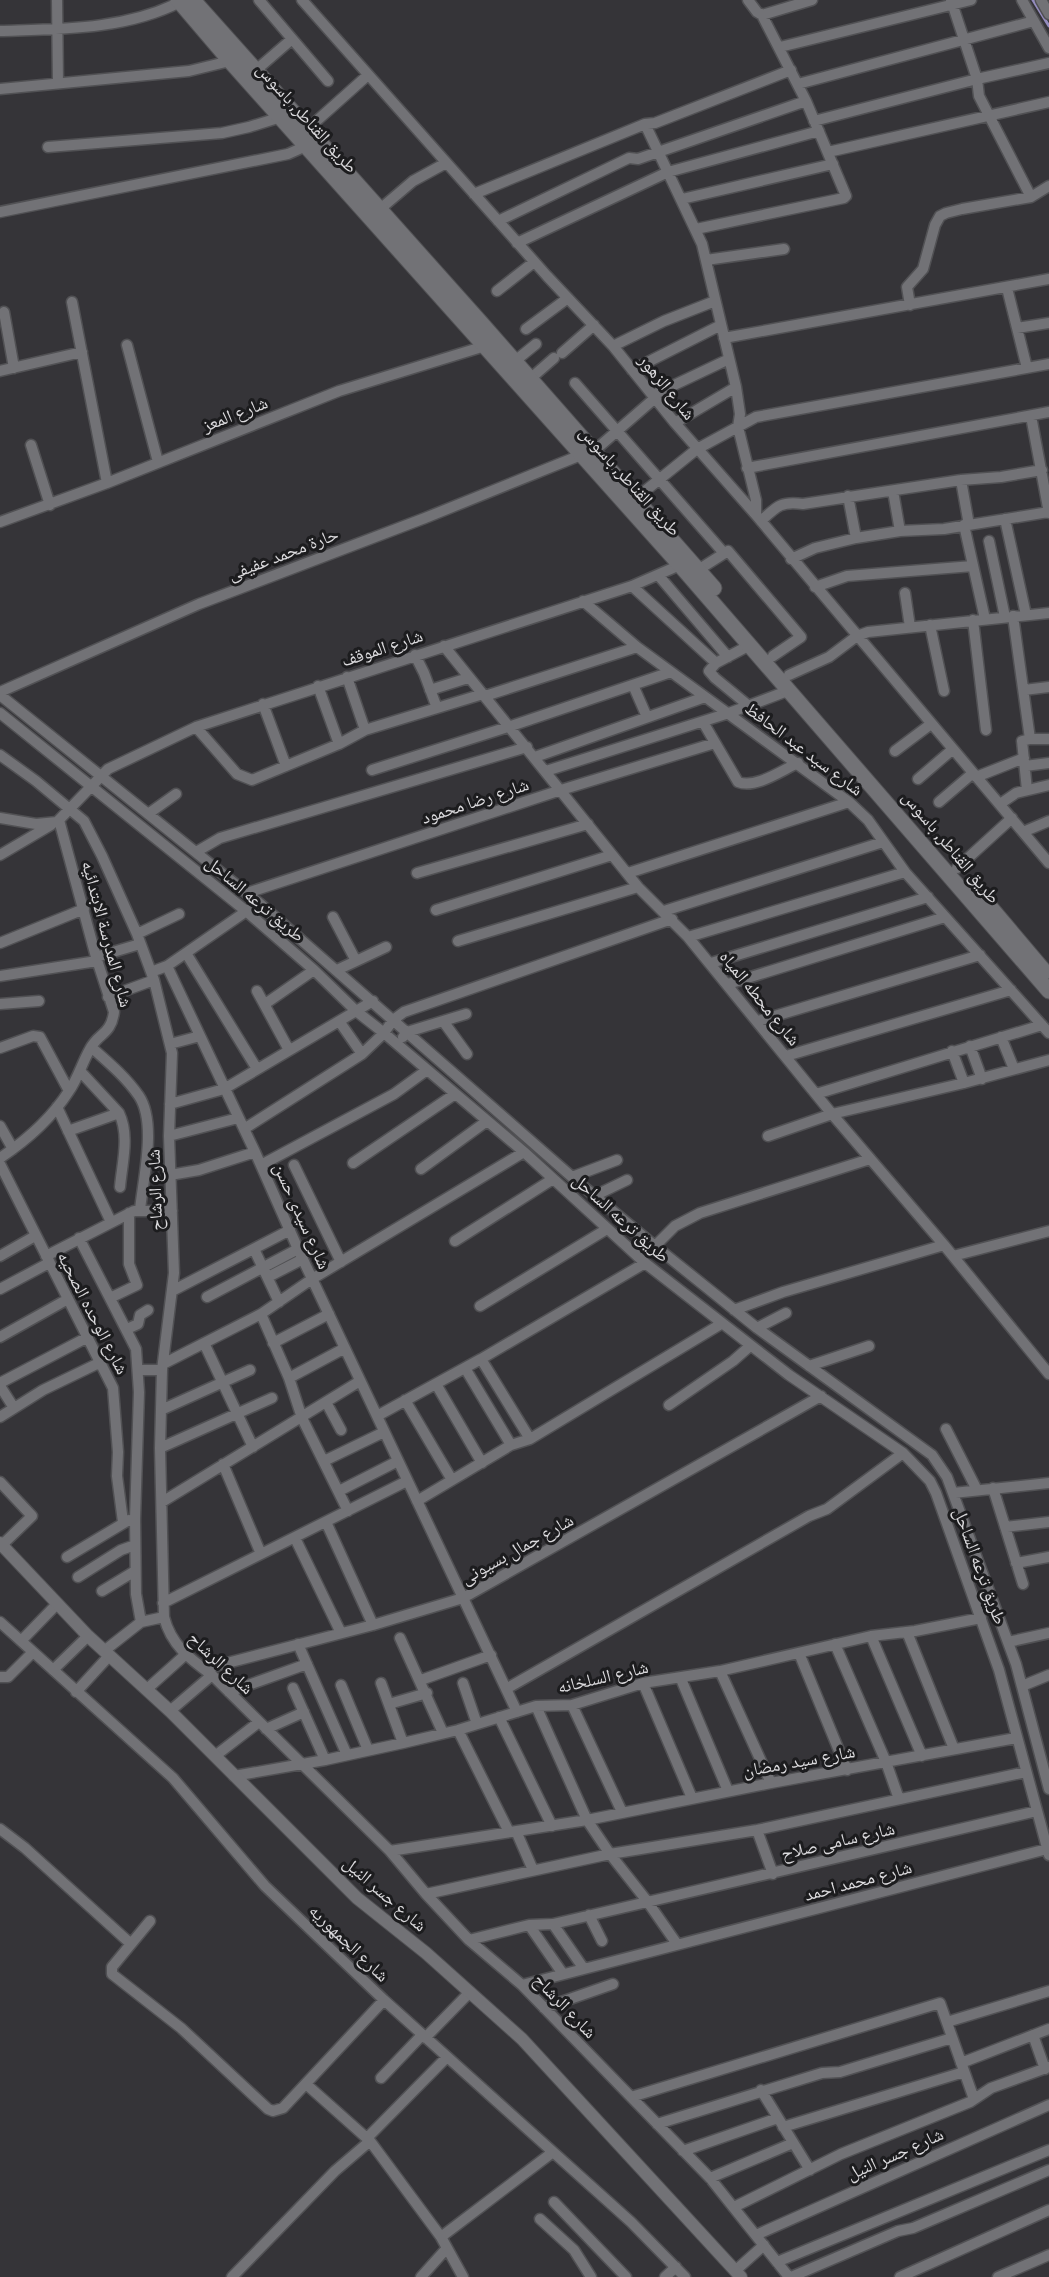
<svg xmlns="http://www.w3.org/2000/svg" width="1049" height="2277" viewBox="0 0 1049 2277" font-family="'Roboto Condensed','Noto Naskh Arabic',sans-serif">
  <style>
    .lines { fill: none; stroke-linecap: round; stroke-linejoin: round }
    .stream { stroke: #948cbe; stroke-width: 3 }
    .minor-casing { stroke: #515154; stroke-width: 13 }
    .tertiary-casing { stroke: #515154; stroke-width: 14 }
    .secondary-casing { stroke: #515154; stroke-width: 17 }
    .minor { stroke: #727276; stroke-width: 10 }
    .tertiary { stroke: #727276; stroke-width: 12 }
    .secondary { stroke: #727276; stroke-width: 15 }
    .labels { text-anchor: middle; stroke-width: 6; stroke-linejoin: round; paint-order: stroke }
    .street-label { font-size: 18px; fill: #dbdadd; stroke: #1c1c1e }
  </style>
  <rect width="100%" height="100%" fill="#353438"/>
  <g class="lines">
    <path class="stream" d="M1033 0 1049 26"/>
    <g class="minor-casing">
      <path id="minor" d="M57 0 58 83
        M259 0 328 81
        M302 0 547 276 613 346 675 423 756 515 1049 863
        M951 0 977 79 979 96 1031 197
        M1022 0 1049 48
        M1041 0 1049 14
        M762 15 812 0
        M0 31C60 29 125 30 180 2
        M780 47 971 0
        M255 71 292 39
        M798 84 1034 21
        M0 89 189 71 230 61
        M814 121 977 79 1049 63
        M645 124 702 244 736 387 740 414 738 427 756 500V515
        M303 133 368 75
        M48 147 222 133 249 127 281 117
        M828 152 1049 102
        M474 194 645 124 655 123 791 70
        M682 199 833 164
        M379 210 413 181 446 163
        M0 212 288 154 306 146
        M498 221 629 158 638 159 806 101
        M696 229 844 198 846 196 806 101 762 15 757 12 748 0
        M517 243 668 172 819 131
        M706 260 784 249
        M1007 288 1027 368
        M497 291 534 262
        M72 302 107 483
        M910 305 907 287 923 269 935 225 940 216 946 213 962 209 1031 197 1049 186
        M4 312 14 368
        M1017 328 1049 323
        M526 329 568 298
        M724 338 1049 279
        M127 345 158 462
        M613 346 664 321 715 301
        M562 353 594 325
        M515 361 536 344
        M632 370 721 325
        M0 371 82 352
        M530 379 554 358
        M575 383 723 552
        M653 395 729 359
        M1031 416 1049 513
        M675 423 736 387
        M31 445 50 505
        M594 451 655 398
        M747 468 1049 412
        M961 480 969 525
        M893 491 900 531
        M848 496 856 538
        M635 499 697 449 756 417 1049 364
        M1005 519 1026 615
        M761 521C777 506 781 501 803 504L961 480 1001 477 1042 470
        M0 522 107 483 339 391 485 346
        M964 525 985 619
        M989 541 1005 617
        M791 559 815 548 856 538 900 531 944 529 1049 512
        M698 570 728 551 801 637 773 656
        M659 576 728 657
        M632 586 716 663
        M815 587 847 576 973 566
        M905 593 910 627
        M583 601 637 647 849 802 868 820 905 872 1049 1033
        M1013 616 1030 739 1022 741 1027 790
        M973 620 986 730
        M930 625 944 691
        M444 646 638 887 688 937 832 1114 944 1245 1049 1374
        M415 655 424 673 437 708
        M789 675 829 657 857 636 868 632 1049 613
        M347 677 365 730
        M633 685 647 717
        M318 686 339 744
        M430 690 468 678
        M1024 690 1049 687
        M0 692 199 604 425 518 581 455
        M0 695 259 903 572 1177 655 1246 757 1328 932 1455 947 1477 1016 1664 1049 1789
        M485 696 637 647
        M263 704 286 766
        M749 706 715 678 709 671 716 663 750 645
        M0 713 246 911 314 970 356 1011 384 1033 524 1152 645 1263 789 1375 903 1453 930 1481 936 1493 999 1670 1049 1855
        M703 722 738 782C756 789 782 770 798 763
        M196 727 237 774 252 780 339 744 365 730 483 694
        M1030 739H1049
        M895 751 931 724
        M0 755 36 781 84 821 102 856 137 934 154 980 172 1053 169 1136 174 1273 162 1370 160 1448 164 1617C171 1645 190 1659 212 1675L390 1851 426 1894 469 1940 522 1985 710 2178 789 2277
        M535 757 705 697
        M1025 766 1049 763
        M372 770 511 726 671 672
        M546 771 729 713 790 690
        M976 777 1024 758
        M918 779 953 749
        M939 802 973 773
        M1000 804 1016 793 1049 785
        M148 814 176 794
        M0 818 36 824 57 822 108 769 196 727 632 586 680 565
        M1023 832 1049 821
        M196 852 220 838 527 747
        M0 855 51 825
        M957 868 1012 818
        M417 873 588 824
        M628 873 849 802
        M247 893 561 790 715 743
        M436 910 612 855
        M664 911 883 842
        M333 917 356 961
        M137 934 179 914
        M688 937 905 872
        M458 941 638 887
        M0 943 84 909
        M186 953 257 1069
        M96 957 140 944
        M711 963 928 897
        M167 966 255 1152 298 1249 517 1712
        M337 970 386 947
        M151 972 167 966 251 908
        M0 976 97 961
        M728 984 945 917
        M257 991 289 1050
        M108 997 154 980
        M0 1004 39 1001
        M265 1004 314 970
        M339 1021 362 1054
        M443 1021 467 1054
        M758 1021 980 955
        M403 1037 407 1032 466 1014
        M1001 1037 1014 1069
        M170 1044 200 1036
        M970 1046 982 1079
        M91 1047C108 1062 126 1077 139 1096 157 1123 143 1179 140 1210
        M0 1048 33 1036 40 1037 69 1091
        M952 1051 964 1083
        M786 1056 1011 990
        M80 1071 119 1113C130 1136 122 1163 120 1187
        M816 1094 1042 1025
        M170 1104 224 1089 373 1001
        M57 1107 111 1222
        M0 1126 13 1149
        M244 1129 362 1054 384 1033 393 1020 404 1012 672 919
        M68 1131 119 1113
        M169 1136 238 1118
        M768 1136 832 1114 964 1083 1049 1060
        M0 1158C27 1140 51 1119 69 1091 78 1078 82 1063 90 1049 98 1033 111 1035 114 1012L96 957 59 820
        M353 1163 455 1094
        M0 1164 113 1388 118 1452 117 1476 123 1522
        M261 1165 394 1094 427 1070
        M294 1165 341 1262
        M421 1169 487 1121
        M170 1175 199 1170 255 1152
        M572 1177 617 1160
        M594 1196 627 1180
        M79 1238 136 1349 139 1392 135 1519 136 1594 141 1622
        M455 1241 553 1179
        M655 1246 675 1226 700 1213 870 1159
        M254 1249 279 1302
        M0 1256 35 1236
        M46 1256 134 1211H172
        M953 1256 1049 1231
        M268 1277 303 1259
        M0 1289 49 1263
        M172 1291 290 1230
        M207 1297 298 1249
        M110 1298 137 1285 129 1264V1213
        M480 1306 607 1229
        M734 1310 783 1292 944 1245
        M261 1314 289 1378 302 1418 348 1511
        M757 1328 786 1313
        M127 1329 138 1324 140 1315 148 1310
        M0 1337 68 1299
        M204 1343 253 1447
        M273 1343 329 1314
        M481 1359 530 1439
        M163 1364 261 1314 312 1279 524 1152
        M809 1366 869 1346
        M465 1368 511 1445
        M139 1370H162
        M289 1378 345 1348
        M0 1383 88 1337
        M436 1384 482 1463
        M0 1386 14 1408
        M405 1400 452 1480
        M326 1402 341 1430
        M669 1405 733 1361 750 1346
        M161 1410 250 1370
        M377 1416 481 1359 645 1263
        M0 1417 43 1390 101 1362
        M946 1429 977 1490
        M160 1448 272 1398
        M324 1461 384 1432
        M223 1464 261 1554
        M0 1482 32 1516 2 1545
        M993 1488 1023 1584
        M339 1491 398 1461
        M953 1493 1049 1483
        M417 1501 511 1445 530 1439 721 1324
        M162 1502 360 1381
        M326 1522 373 1625
        M1005 1527 1049 1522
        M295 1538 341 1633
        M67 1557 129 1520
        M1016 1563 1049 1557
        M78 1577 121 1550 135 1545
        M102 1591 135 1571
        M163 1603 407 1481
        M0 1622 173 1778 265 1886 384 2000 631 2222 685 2277
        M907 1632 954 1749
        M871 1636 922 1756
        M400 1638 443 1733
        M21 1641 57 1604
        M1008 1642 1049 1633
        M298 1644 347 1755
        M835 1644 886 1762 899 1799
        M104 1651 141 1622 164 1617
        M799 1653 847 1770
        M204 1669 373 1625 463 1598 821 1396
        M53 1670 88 1636
        M720 1671 771 1783
        M0 1677H8L33 1652
        M681 1679 728 1791
        M421 1680 491 1655
        M381 1683 403 1743
        M463 1683 477 1724
        M643 1683 692 1798
        M341 1685 368 1750
        M1022 1686 1049 1675
        M293 1688 325 1760
        M147 1689 185 1655
        M506 1689 809 1516 827 1509 903 1453
        M76 1692 109 1656
        M229 1692 307 1664
        M389 1704 427 1693
        M572 1705 622 1812
        M536 1706 587 1820 610 1854 647 1901 677 1944
        M170 1711 212 1675
        M499 1717 552 1826
        M266 1729 304 1712
        M458 1730 509 1832
        M215 1756 259 1722
        M234 1776 325 1760 403 1743 458 1730 536 1706 572 1705 643 1683 720 1671 871 1636 915 1631 981 1618
        M0 1829 25 1848 131 1944
        M757 1830 773 1874
        M516 1831 533 1870
        M390 1851 587 1820 771 1783 1016 1738
        M426 1894 610 1854 757 1830 1026 1772
        M589 1915 602 1941
        M150 1921 112 1967V1974L181 2028 268 2109 273 2111 283 2108 384 2000
        M553 1924 584 1969
        M529 1925 563 1974
        M469 1940 529 1925 553 1924 1037 1811
        M522 1985 1047 1849
        M544 2008 613 1984
        M947 2022 1049 1991
        M1033 2035 1045 2069
        M425 2038 470 1992
        M961 2063 1049 2029
        M381 2078 422 2035
        M306 2084 370 2141 441 2237 463 2277
        M761 2090 810 2170
        M631 2097 940 2003 974 2099
        M657 2124 822 2073 840 2072 952 2038
        M783 2127 964 2072
        M367 2138 447 2057
        M683 2151 778 2118
        M710 2178 793 2143
        M554 2202 626 2277
        M734 2207 841 2154 970 2102 991 2088 1049 2067
        M540 2219 574 2250 591 2277
        M756 2235 1049 2105
        M441 2237 553 2152
        M777 2262 1049 2150
        M735 2271 764 2245
        M232 2277 335 2171 370 2141
        M421 2277 447 2248
        M665 2277 676 2267
        M791 2277 898 2231 913 2228 1049 2170
        M900 2277 1049 2210
        M998 2277 1049 2255"/>
    </g>
    <g class="tertiary-casing">
      <path id="tertiary" d="M0 1543 88 1636 170 1711 357 1898 426 1953 522 2039 741 2277"/>
    </g>
    <g class="secondary-casing">
      <path id="secondary" d="M178 0 230 61 680 565 1049 991
        M193 0 482 324 714 588
        M975 889 1045 972"/>
    </g>
    <use href="#minor" class="minor"/>
    <use href="#tertiary" class="tertiary"/>
    <use href="#secondary" class="secondary"/>
  </g>
  <g class="labels">
    <g class="street-label">
      <text transform="translate(307 118) rotate(48)" y="6">طريق القناطر, باسوس</text>
      <text transform="translate(667 387) rotate(51)" y="6">شارع الزهور</text>
      <text transform="translate(235 414) rotate(-21)" y="6">شارع المعز</text>
      <text transform="translate(630 481) rotate(48)" y="6">طريق القناطر, باسوس</text>
      <text transform="translate(283 554) rotate(-21)" y="6">حارة محمد عفيفى</text>
      <text transform="translate(382 648) rotate(-18)" y="6">شارع الموقف</text>
      <text transform="translate(804 749) rotate(37)" y="6">شارع سيد عبد الحافظ</text>
      <text transform="translate(475 801) rotate(-18)" y="6">شارع رضا محمود</text>
      <text transform="translate(951 847) rotate(50)" y="6">طريق القناطر, باسوس</text>
      <text transform="translate(255 899) rotate(40)" y="6">طريق ترعه الساحل</text>
      <text transform="translate(107 934) rotate(75)" y="6">شارع المدرسة الابتدائيه</text>
      <text transform="translate(760 998) rotate(51)" y="6">شارع محطه المياه</text>
      <text transform="translate(155 1190) rotate(-92)" y="6">شارع الرشاح</text>
      <text transform="translate(302 1216) rotate(66)" y="6">شارع سيدى حسن</text>
      <text transform="translate(621 1218) rotate(42)" y="6">طريق ترعه الساحل</text>
      <text transform="translate(93 1313) rotate(63)" y="6">شارع الوحده الصحيه</text>
      <text transform="translate(517 1549) rotate(-29)" y="6">شارع جمال بسيونى</text>
      <text transform="translate(980 1566) rotate(70)" y="6">طريق ترعه الساحل</text>
      <text transform="translate(221 1663) rotate(43)" y="6">شارع الرشاح</text>
      <text transform="translate(603 1677) rotate(-13)" y="6">شارع السلخانه</text>
      <text transform="translate(799 1761) rotate(-10)" y="6">شارع سيد رمضان</text>
      <text transform="translate(838 1841) rotate(-13)" y="6">شارع سامى صلاح</text>
      <text transform="translate(858 1881) rotate(-15)" y="6">شارع محمد احمد</text>
      <text transform="translate(385 1894) rotate(41)" y="6">شارع جسر النيل</text>
      <text transform="translate(349 1943) rotate(44)" y="6">شارع الجمهوريه</text>
      <text transform="translate(565 2006) rotate(46)" y="6">شارع الرشاح</text>
      <text transform="translate(895 2154) rotate(-24)" y="6">شارع جسر النيل</text>
    </g>
  </g>
</svg>
